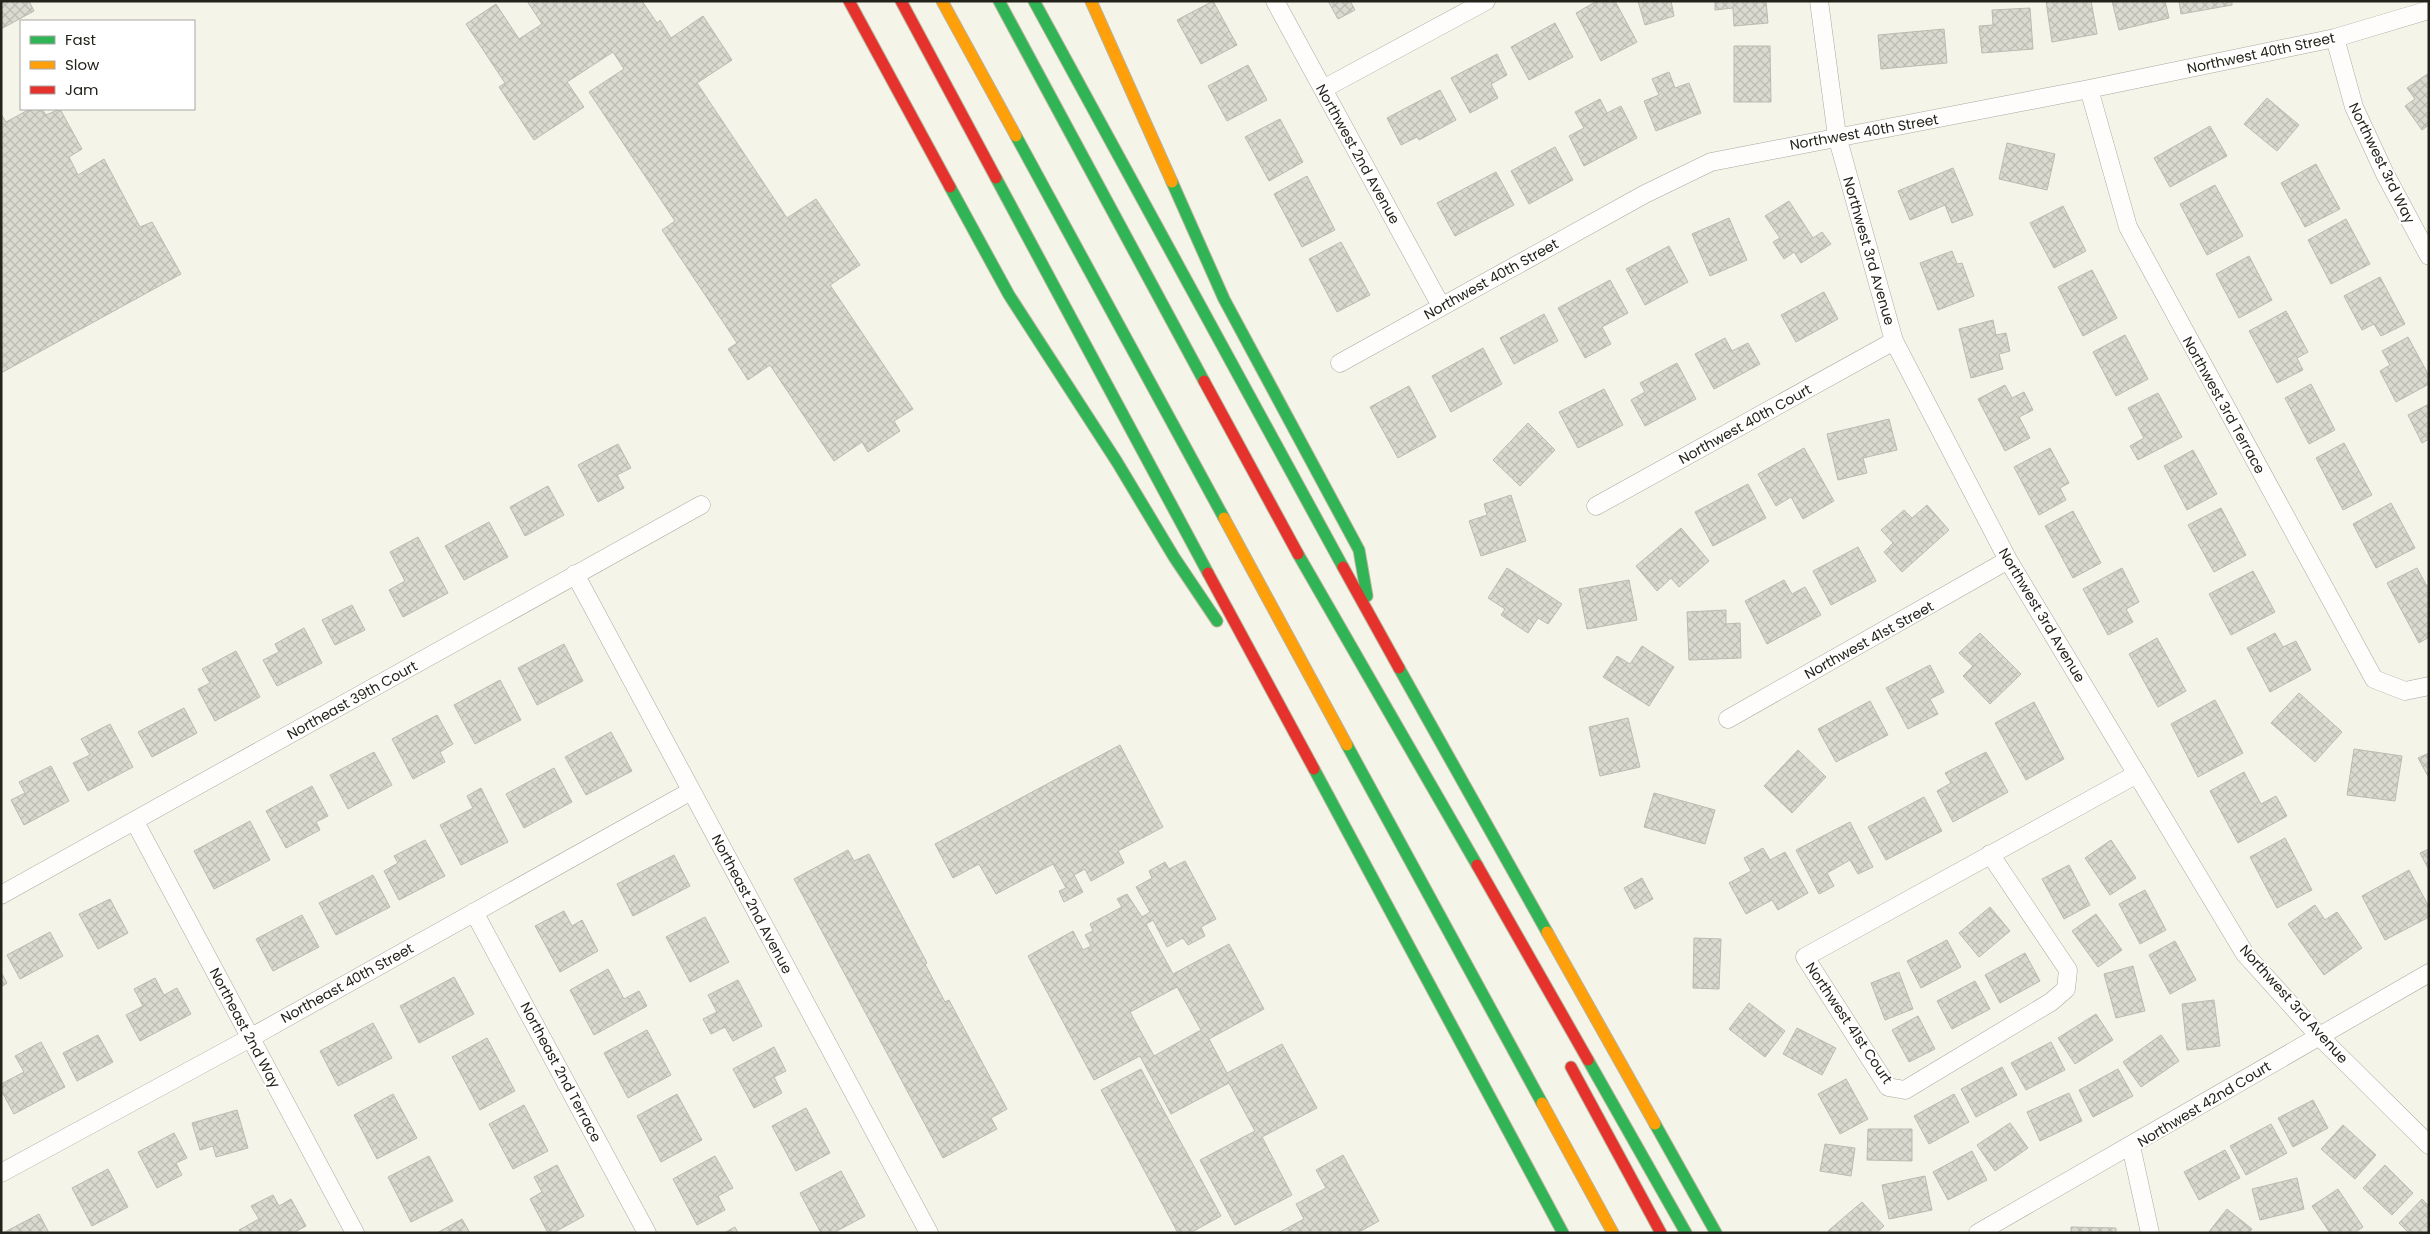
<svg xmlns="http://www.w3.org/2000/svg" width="2430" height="1234" viewBox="0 0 2430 1234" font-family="Poppins,sans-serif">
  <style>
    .building { fill: url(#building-cross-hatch); stroke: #bcbbb2; fill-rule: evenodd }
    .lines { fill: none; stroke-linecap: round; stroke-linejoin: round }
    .street-casing { stroke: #a9a89f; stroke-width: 19 }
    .fast-casing { stroke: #b6b49c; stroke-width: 13 }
    .slow-casing { stroke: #b6b49c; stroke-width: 13 }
    .jam-casing { stroke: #b6b49c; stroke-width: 13 }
    .street { stroke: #fefdfc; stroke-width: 18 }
    .fast { stroke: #30b455; stroke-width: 11 }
    .slow { stroke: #ff9f0a; stroke-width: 11 }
    .jam { stroke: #e5322d; stroke-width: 11 }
    .labels { text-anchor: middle; stroke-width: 4; stroke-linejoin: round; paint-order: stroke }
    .street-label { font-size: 14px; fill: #24231b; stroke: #fff }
  </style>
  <defs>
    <pattern id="building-cross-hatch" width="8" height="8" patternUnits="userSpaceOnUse" patternTransform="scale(1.25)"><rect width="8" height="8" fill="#dbdad0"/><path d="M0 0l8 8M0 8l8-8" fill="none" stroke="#bcbbb2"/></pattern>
  </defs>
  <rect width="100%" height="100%" fill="#f5f4e8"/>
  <path class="building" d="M1 1H29L34 11 1 29Z
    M527 1H642L657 23 660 20 671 38 703 16 732 60 697 83 787 218 816 199 860 265 830 285 913 409 894 421 900 431 868 452 862 442 834 461 770 365 748 380 728 349 737 343 662 230 675 221 589 92 624 69 613 52 567 82 584 107 534 140 499 87 505 83 466 24 496 4 519 39 542 24Z
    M1213 1 1237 45 1201 64 1177 20Z
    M1328 1H1350L1355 10 1338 19Z
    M1597 1H1615L1637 42 1601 61 1576 13Z
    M1638 1H1671L1674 16 1645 25Z
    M1715 1H1766L1768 23 1734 26 1733 8 1715 10Z
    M2046 1H2091L2097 34 2052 42Z
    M2112 1H2165L2169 18 2119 30Z
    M2179 1H2232V5L2181 14Z
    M2030 8 2033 49 1982 53 1979 26 1993 25 1992 10Z
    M1555 23 1573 57 1529 80 1511 47Z
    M1944 29 1947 63 1881 69 1878 35Z
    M1734 46H1770L1771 102H1734Z
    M1497 54 1507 75 1491 84 1498 98 1470 113 1451 78Z
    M1248 65 1267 100 1227 121 1208 86Z
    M1669 72 1675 88 1689 83 1701 113 1656 131 1644 101 1659 95 1652 79Z
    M2429 73V125L2422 130 2405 106 2415 99 2407 88Z
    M1440 90 1456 120 1419 140 1417 137 1401 145 1387 118Z
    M2267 98 2299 125 2277 151 2244 124Z
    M1600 99 1607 113 1621 106 1637 138 1584 166 1569 136 1584 128 1575 112Z
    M30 109H42L46 115 60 109 82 149 69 157 78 175 104 159 140 227 152 222 181 274 1 373V114L6 122Z
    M1280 119 1303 162 1269 181 1245 137Z
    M2210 126 2227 156 2170 187 2154 158Z
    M2007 143 2055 154 2047 190 1999 179Z
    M1555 147 1573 180 1529 204 1511 171Z
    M2316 164 2340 209 2305 227 2281 183Z
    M1953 168 1973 215 1952 223 1945 205 1910 220 1898 191Z
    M1496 172 1514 205 1455 236 1437 203Z
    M1307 176 1335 230 1302 247 1274 194Z
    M2215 185 2243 236 2207 255 2180 204Z
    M1789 201 1813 238 1822 232 1831 244 1801 263 1794 252 1784 259 1773 242 1780 238 1765 216Z
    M2063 206 2086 251 2054 268 2030 223Z
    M1729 218 1747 260 1710 276 1692 234Z
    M2346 219 2370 264 2331 284 2308 240Z
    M1341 242 1370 295 1337 312 1309 259Z
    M1669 246 1688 282 1645 305 1626 269Z
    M1952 251 1957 264 1962 263 1974 296 1938 310 1920 263Z
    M2249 256 2272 300 2239 318 2216 274Z
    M2092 270 2117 318 2083 336 2058 287Z
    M2380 277 2405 324 2381 336 2374 324 2362 330 2344 296Z
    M1610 280 1628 313 1602 327 1611 344 1585 358 1558 308Z
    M1824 292 1838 319 1796 342 1781 315Z
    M2286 311 2308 352 2297 358 2303 370 2277 383 2249 331Z
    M1544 314 1558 341 1514 364 1500 338Z
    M1993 320 1996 335 2006 333 2010 351 1999 354 2003 369 1971 378 1959 329Z
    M2125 335 2148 379 2116 396 2093 352Z
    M2408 337 2429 376V384L2396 402 2380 371 2390 365 2382 351Z
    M1725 338 1732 351 1748 343 1760 364 1714 389 1695 354Z
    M1483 348 1502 384 1451 412 1432 376Z
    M1677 363 1696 399 1645 426 1631 400 1645 392 1640 383Z
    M2311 384 2335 430 2309 444 2285 398Z
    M2005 385 2012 398 2024 392 2033 410 2019 417 2030 438 2005 451 1978 399Z
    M1409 386 1436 437 1398 458 1370 407Z
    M1604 389 1623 425 1578 448 1559 412Z
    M2158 393 2182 437 2138 460 2130 446 2144 438 2128 408Z
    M2429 404V439L2422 443 2408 415Z
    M1889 419 1897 450 1863 458 1867 473 1838 480 1827 434Z
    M1528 423 1555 450 1520 486 1493 460Z
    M2344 443 2372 495 2343 510 2316 458Z
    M618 444 631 468 617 475 624 488 598 502 578 465Z
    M1804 448 1834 501 1803 519 1791 497 1776 506 1758 474Z
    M2050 448 2069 483 2060 488 2066 500 2039 515 2014 467Z
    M2193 450 2217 494 2187 510 2164 466Z
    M1748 484 1766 518 1713 546 1695 512Z
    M548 486 564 515 525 536 510 507Z
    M1511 495 1526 541 1481 556 1469 521 1487 515 1484 504Z
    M2391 503 2415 548 2376 568 2353 524Z
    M1927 505 1949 530 1902 572 1884 552 1893 543 1881 530 1904 510 1912 518Z
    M2221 508 2246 555 2214 572 2188 525Z
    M2073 511 2101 563 2073 578 2045 526Z
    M489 522 508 557 464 580 445 546Z
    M1681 528 1709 561 1679 587 1671 578 1657 591 1636 566Z
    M418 537 448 593 403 617 389 590 405 581 390 552Z
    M1858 547 1876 581 1831 605 1813 571Z
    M1507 568 1562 604 1548 624 1538 618 1528 633 1501 615 1505 609 1488 598Z
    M2122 568 2139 602 2126 609 2133 622 2108 635 2083 589Z
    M2417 568 2429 590V637L2419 643 2387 583Z
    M2253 571 2275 612 2231 635 2209 594Z
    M1629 580 1637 620 1587 629 1579 589Z
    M1784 580 1792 594 1805 587 1821 615 1767 644 1745 601Z
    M352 605 365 630 335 645 322 620Z
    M1726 610V624L1740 623 1741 658 1689 660 1687 612Z
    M304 628 322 663 277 686 263 660 279 652 275 644Z
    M1980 633 2021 674 1990 704 1963 676 1973 666 1959 653Z
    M2275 633 2283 647 2296 641 2311 670 2270 692 2247 648Z
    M2157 638 2186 691 2158 707 2129 654Z
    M564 644 583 681 537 705 518 668Z
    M1642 646 1674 667 1649 706 1603 677 1617 656 1630 664Z
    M236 651 260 697 215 721 198 689 210 683 202 669Z
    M1930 665 1944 692 1930 699 1938 714 1908 729 1886 688Z
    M500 680 521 720 475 744 454 705Z
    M2299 693 2342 732 2315 762 2271 723Z
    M2215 700 2243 753 2198 777 2171 724Z
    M1870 701 1888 735 1836 762 1818 729Z
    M2034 702 2064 759 2026 780 1995 723Z
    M184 708 197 733 152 757 138 732Z
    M437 715 453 744 440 752 445 762 413 779 392 739Z
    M1628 718 1640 767 1600 776 1589 727Z
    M110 724 133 767 88 791 73 763 90 755 81 739Z
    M611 732 632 771 586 795 565 757Z
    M1120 745 1163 827 1118 851 1124 863 1091 881 1085 869 1074 875 1083 892 1064 902 1059 891 1066 888 1053 864 996 894 979 864 953 878 935 844Z
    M2354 749 2402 756 2395 801 2347 795Z
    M1798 750 1826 777 1792 813 1764 786Z
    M374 752 392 785 348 809 330 775Z
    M1986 752 2008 792 1953 822 1937 791 1951 783 1945 773Z
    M2429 753V778L2418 758Z
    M51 766 69 801 24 825 11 800 25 793 19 782Z
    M554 768 572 802 524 828 506 794Z
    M2244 772 2261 804 2276 796 2287 816 2238 843 2210 791Z
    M312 786 328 816 316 822 320 830 286 848 266 811Z
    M481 788 508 842 461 865 440 825 473 808 467 796Z
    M1654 793 1715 810 1705 844 1644 827Z
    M1924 797 1942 831 1886 860 1868 827Z
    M250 821 270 860 214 889 194 851Z
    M1850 822 1873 867 1858 874 1850 860 1827 873 1834 886 1819 894 1796 850Z
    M2285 838 2312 890 2277 908 2250 857Z
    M425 840 445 876 399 900 384 871 398 863 394 856Z
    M2111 840 2136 878 2110 895 2085 858Z
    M1763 848 1770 860 1785 852 1808 893 1778 910 1772 900 1746 914 1729 883 1751 871 1744 858Z
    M2429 849V870L2420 853Z
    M848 850 854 861 869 854 927 963 925 964 945 1002 949 1000 1007 1109 991 1118 997 1129 943 1158 794 879Z
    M674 855 690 886 633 916 617 884Z
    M1185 861 1216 919 1201 927 1205 936 1188 945 1183 938 1167 947 1153 920 1146 924 1173 974 1229 944 1264 1009 1209 1039 1227 1073 1282 1044 1317 1108 1262 1137 1292 1195 1235 1225 1200 1160 1255 1131 1229 1083 1171 1114 1140 1056 1094 1080 1028 956 1073 931 1083 950 1091 946 1085 935 1093 931 1090 924 1122 907 1117 899 1127 894 1142 917 1150 912 1136 887 1152 878 1149 871 1165 862 1169 869ZM1177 987 1201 1030 1154 1056 1130 1012Z
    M2069 865 2090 905 2064 919 2042 879Z
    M2409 870 2429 907V917L2385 940 2362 896Z
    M373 875 390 907 336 935 319 903Z
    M1642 878 1653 899 1635 909 1624 888Z
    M2145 890 2166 930 2140 944 2119 904Z
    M110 899 128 933 98 949 79 914Z
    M2315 905 2325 920 2337 912 2362 948 2324 975 2288 924Z
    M1990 907 2010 931 1979 957 1959 933Z
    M564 911 572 926 582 920 598 951 560 972 535 926Z
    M2096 914 2122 950 2098 967 2072 931Z
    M302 915 319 947 273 971 256 939Z
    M705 917 729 962 690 982 666 937Z
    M50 932 63 956 20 979 7 955Z
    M1694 938 1721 939 1719 989 1693 988Z
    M1947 940 1961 967 1921 988 1907 961Z
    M2175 941 2196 980 2170 994 2149 955Z
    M2025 953 2040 981 2000 1003 1985 975Z
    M2133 966 2145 1011 2116 1018 2104 974Z
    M608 969 624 999 639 991 647 1006 594 1035 570 990Z
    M1 972 7 983 1 987Z
    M1899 972 1913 1009 1885 1020 1871 983Z
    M454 977 474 1014 419 1043 400 1006Z
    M155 978 164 995 177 988 191 1014 140 1041 126 1015 143 1006 134 989Z
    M738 980 762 1026 733 1041 725 1027 711 1034 703 1019 717 1012 708 995Z
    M1975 981 1990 1009 1952 1029 1937 1001Z
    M2214 1000 2220 1046 2187 1050 2182 1004Z
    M1749 1003 1785 1031 1765 1057 1729 1029Z
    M2096 1014 2113 1040 2075 1064 2058 1038Z
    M1918 1016 1935 1049 1909 1062 1892 1030Z
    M373 1023 392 1058 338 1086 320 1051Z
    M1797 1028 1836 1048 1822 1075 1783 1054Z
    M647 1030 671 1075 628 1098 604 1053Z
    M98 1035 113 1062 77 1081 63 1053Z
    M2161 1035 2179 1061 2141 1087 2123 1062Z
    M487 1038 515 1091 480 1110 452 1057Z
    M41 1042 65 1087 14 1114 1 1090V1084L24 1072 15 1056Z
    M2051 1042 2065 1070 2026 1090 2011 1063Z
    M774 1047 786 1071 774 1077 782 1093 754 1108 733 1069Z
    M2002 1067 2017 1095 1976 1117 1961 1089Z
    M1141 1069 1221 1216 1190 1233H1178L1101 1090Z
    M2118 1069 2133 1096 2093 1117 2079 1090Z
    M1846 1079 1868 1119 1840 1134 1818 1094Z
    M2069 1093 2082 1121 2040 1141 2027 1112Z
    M393 1094 417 1138 377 1159 354 1115Z
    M677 1094 702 1140 661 1162 637 1116Z
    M1954 1094 1969 1122 1929 1144 1914 1116Z
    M2313 1100 2328 1128 2293 1147 2278 1118Z
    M524 1105 548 1151 513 1169 489 1124Z
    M806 1108 830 1153 796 1171 772 1126Z
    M237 1110 248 1148 216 1157 213 1146 200 1150 192 1123Z
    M2010 1123 2028 1148 1995 1171 1977 1145Z
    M2271 1124 2287 1153 2246 1175 2230 1146Z
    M2343 1125 2376 1155 2355 1179 2321 1149Z
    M1868 1129H1912V1161L1867 1160Z
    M174 1133 187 1158 176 1163 182 1175 157 1188 138 1152Z
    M1825 1144 1855 1148 1851 1176 1820 1171Z
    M2225 1150 2240 1178 2199 1200 2184 1172Z
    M1972 1151 1987 1180 1948 1200 1933 1172Z
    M1343 1155 1379 1221 1357 1233H1278L1304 1219 1296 1204 1326 1188 1316 1170Z
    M429 1156 453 1201 411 1222 388 1177Z
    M715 1156 733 1188 718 1196 725 1210 697 1225 673 1179Z
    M557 1165 584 1216 553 1233H548L530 1199 542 1192 534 1177Z
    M2385 1165 2413 1193 2392 1215 2363 1188Z
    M108 1169 128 1207 92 1226 72 1188Z
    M841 1171 865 1216 833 1233H821L800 1193Z
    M1925 1176 1932 1210 1889 1219 1882 1185Z
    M2297 1178 2304 1209 2260 1220 2252 1189Z
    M2338 1189 2363 1227 2354 1233H2330L2312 1206Z
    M273 1195 279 1206 291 1199 306 1226 293 1233H241L239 1230 259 1219 251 1206Z
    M2422 1199 2429 1206V1233H2409L2399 1223Z
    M1862 1202 1884 1226 1876 1233H1830L1828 1231Z
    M2227 1209 2252 1229 2249 1233H2208Z
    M39 1214 49 1233H3Z
    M462 1219 470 1233H437Z
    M735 1227 738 1233H724Z
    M2071 1227 2116 1228V1233H2071Z"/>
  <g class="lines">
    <g class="street-casing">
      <path id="street" d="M1275 1 1441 306
        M1819 1 1837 136 1894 341 2008 560 2245 954 2319 1036 2429 1145
        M2335 38 2354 107 2385 174 2429 256
        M1323 89 1486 1
        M2089 89 2128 227 2374 679 2405 691 2429 686
        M1340 363 1645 194 1711 162 2089 89 2335 38 2429 10
        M1596 506 1894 341
        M575 574 929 1233
        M1728 719 2008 560
        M135 822 355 1233
        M1990 854 2068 970 2066 989 2051 1002 1905 1090 1888 1087 1805 957 2137 774
        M1 895 701 505
        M474 912 647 1233
        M2131 1146 2150 1233
        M1 1173 250 1038 691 791
        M1978 1233 2429 973"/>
    </g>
    <g class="fast-casing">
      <path id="fast" d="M999 1 1204 381
        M1034 1 1343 567
        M1016 136 1224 518
        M996 178 1208 573
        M1172 182 1224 299 1359 550 1367 596
        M950 187 1009 295 1117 462 1174 557 1217 621
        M1298 554 1477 865
        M1399 668 1547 932
        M1347 745 1542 1103
        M1314 769 1563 1233
        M1588 1060 1686 1233
        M1655 1124 1716 1233"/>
    </g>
    <g class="slow-casing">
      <path id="slow" d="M942 1 1016 136
        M1091 1 1172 182
        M1224 518 1347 745
        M1547 932 1655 1124
        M1542 1103 1613 1233"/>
    </g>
    <g class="jam-casing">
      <path id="jam" d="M849 1 950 187
        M901 1 996 178
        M1204 381 1298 554
        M1343 567 1399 668
        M1208 573 1314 769
        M1477 865 1588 1060
        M1571 1067 1661 1233"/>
    </g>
    <use href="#street" class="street"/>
    <use href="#fast" class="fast"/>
    <use href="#slow" class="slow"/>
    <use href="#jam" class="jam"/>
  </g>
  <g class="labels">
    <g class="street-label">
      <text transform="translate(2261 53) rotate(-12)" y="5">Northwest 40th Street</text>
      <text transform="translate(1864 132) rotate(-10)" y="5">Northwest 40th Street</text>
      <text transform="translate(1358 154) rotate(61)" y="5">Northwest 2nd Avenue</text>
      <text transform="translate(2382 163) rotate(64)" y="5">Northwest 3rd Way</text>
      <text transform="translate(1869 251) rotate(74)" y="5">Northwest 3rd Avenue</text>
      <text transform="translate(1491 279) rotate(-29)" y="5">Northwest 40th Street</text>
      <text transform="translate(2224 405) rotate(61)" y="5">Northwest 3rd Terrace</text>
      <text transform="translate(1745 424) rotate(-29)" y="5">Northwest 40th Court</text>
      <text transform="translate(2042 615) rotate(59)" y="5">Northwest 3rd Avenue</text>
      <text transform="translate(1869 640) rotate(-29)" y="5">Northwest 41st Street</text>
      <text transform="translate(352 700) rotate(-29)" y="5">Northeast 39th Court</text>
      <text transform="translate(752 904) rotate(62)" y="5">Northeast 2nd Avenue</text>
      <text transform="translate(347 983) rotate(-29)" y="5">Northeast 40th Street</text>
      <text transform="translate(2294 1004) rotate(48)" y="5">Northwest 3rd Avenue</text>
      <text transform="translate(1849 1023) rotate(56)" y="5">Northwest 41st Court</text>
      <text transform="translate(245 1028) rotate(62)" y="5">Northeast 2nd Way</text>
      <text transform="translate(561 1072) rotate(62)" y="5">Northeast 2nd Terrace</text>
      <text transform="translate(2204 1104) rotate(-31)" y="5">Northwest 42nd Court</text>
    </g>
  </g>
  <rect width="2430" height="1234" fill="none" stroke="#24231b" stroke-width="5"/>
  <rect x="20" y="20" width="175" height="90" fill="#ffffff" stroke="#a7a7a4"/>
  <rect x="30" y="36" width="25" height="8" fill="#30b455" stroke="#a7a7a4"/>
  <text x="65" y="45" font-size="15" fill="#24231b">Fast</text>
  <rect x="30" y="61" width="25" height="8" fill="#ff9f0a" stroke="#a7a7a4"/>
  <text x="65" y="70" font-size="15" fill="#24231b">Slow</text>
  <rect x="30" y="86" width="25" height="8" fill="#e5322d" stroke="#a7a7a4"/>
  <text x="65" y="95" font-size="15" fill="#24231b">Jam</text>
</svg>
